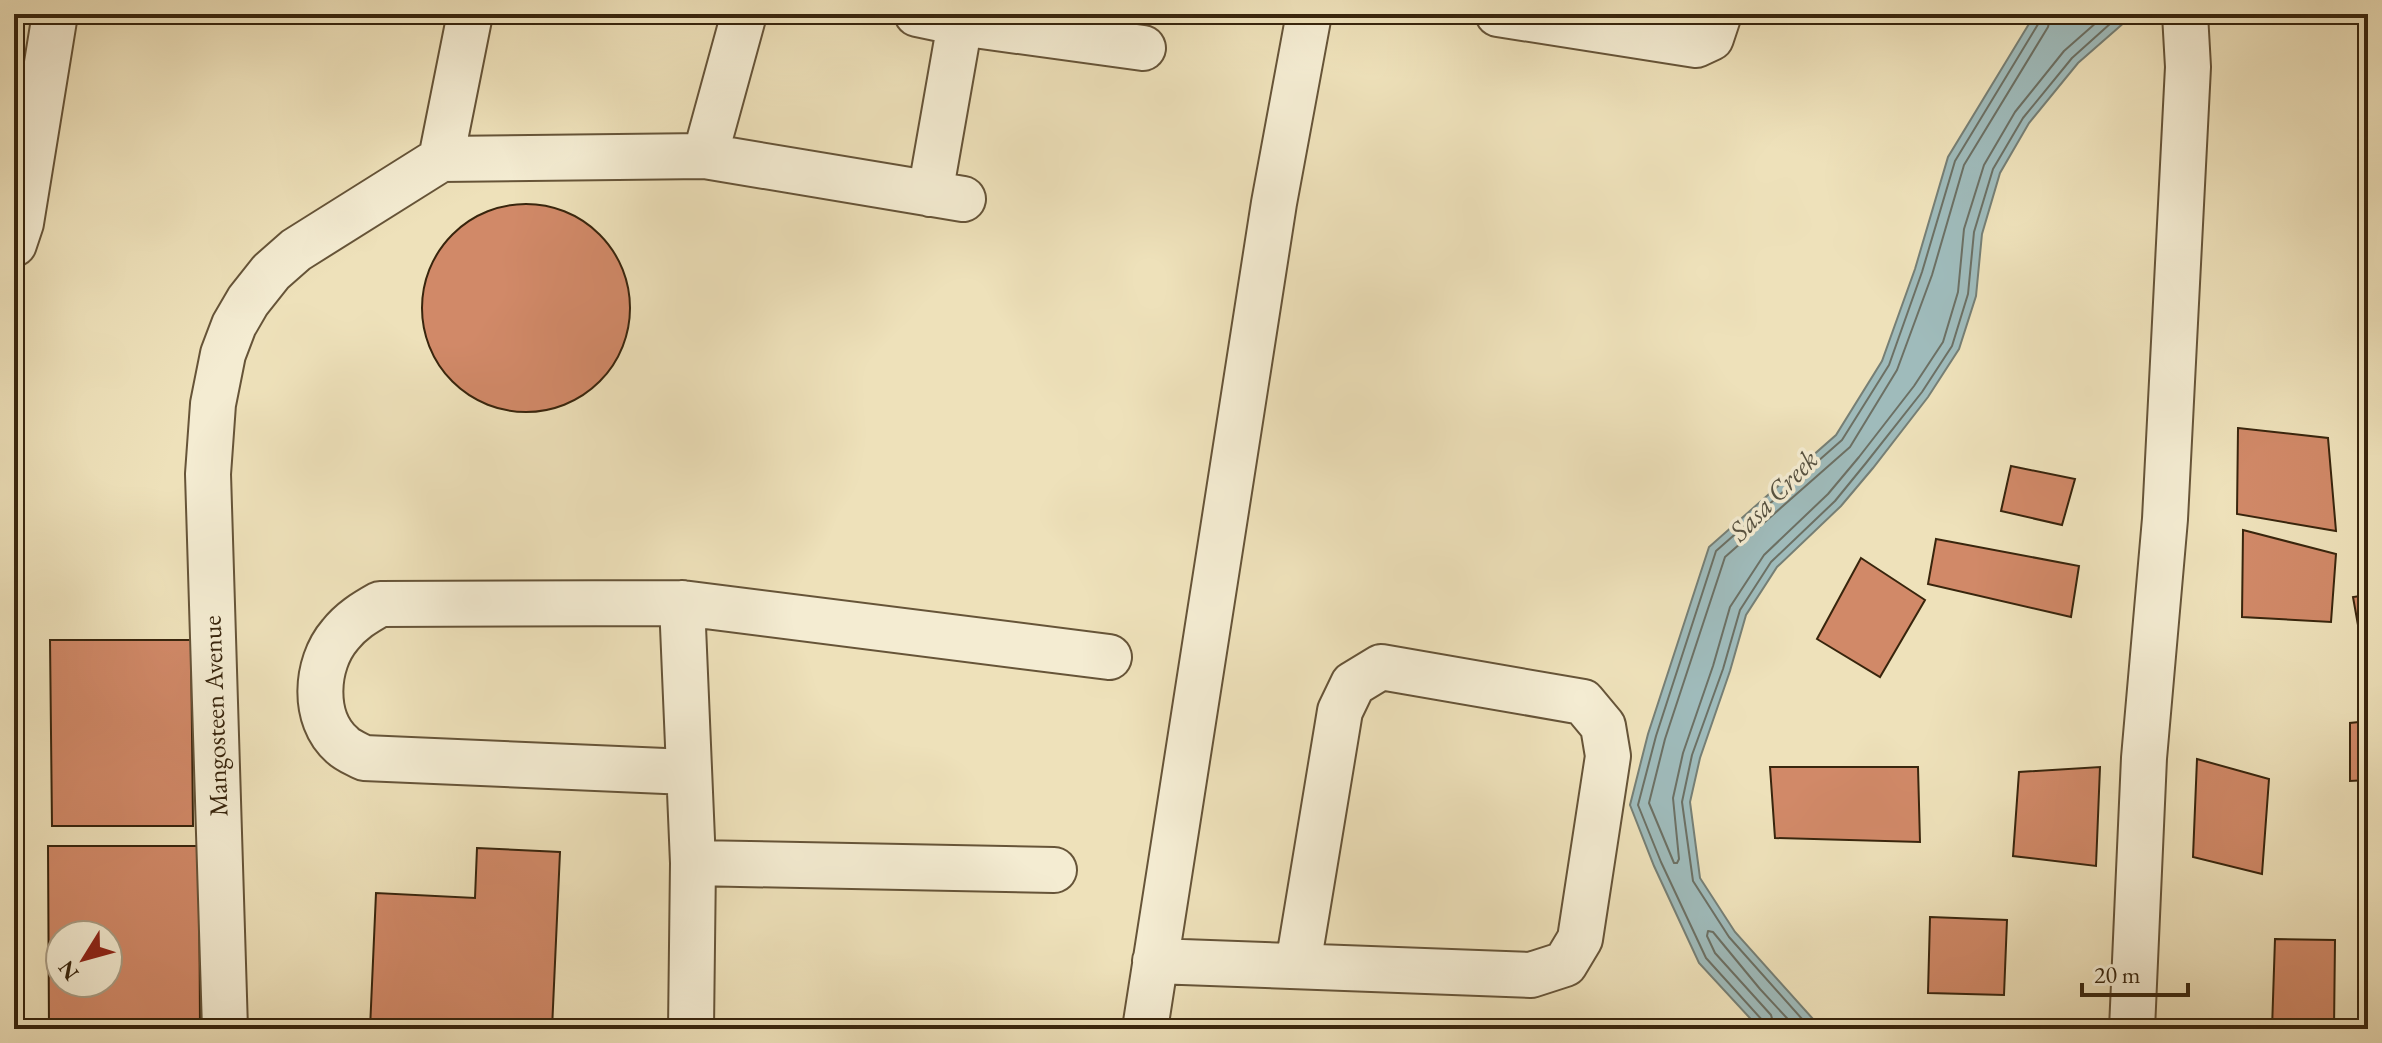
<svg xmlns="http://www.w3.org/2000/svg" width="2382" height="1043" viewBox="0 0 2382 1043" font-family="'EB Garamond',serif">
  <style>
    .water { fill: #9fbbbb; stroke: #767f75; stroke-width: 2 }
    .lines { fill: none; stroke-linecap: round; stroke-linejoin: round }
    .shore { stroke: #6c7064; stroke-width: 2 }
    .building { fill: #d18968; stroke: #38250d; stroke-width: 2; fill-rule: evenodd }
    .minor-casing { stroke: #665438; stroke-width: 48 }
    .minor { stroke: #f4ecd2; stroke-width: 44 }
    .labels { text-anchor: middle; stroke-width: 7; stroke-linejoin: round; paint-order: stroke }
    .street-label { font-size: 26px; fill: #38250d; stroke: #f4ecd2 }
    .water-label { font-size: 28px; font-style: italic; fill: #575241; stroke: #f4ecd2 }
  </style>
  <rect width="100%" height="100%" fill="#eee1ba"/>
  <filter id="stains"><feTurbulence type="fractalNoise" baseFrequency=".0025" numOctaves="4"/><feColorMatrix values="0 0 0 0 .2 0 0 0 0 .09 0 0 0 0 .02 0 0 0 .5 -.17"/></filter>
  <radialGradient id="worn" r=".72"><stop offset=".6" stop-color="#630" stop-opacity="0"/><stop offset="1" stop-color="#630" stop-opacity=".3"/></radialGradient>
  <path class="water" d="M2035 14H2134L2078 63 2029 123 2000 173 1982 234 1976 296 1959 349 1928 397 1873 468 1841 506 1777 567 1746 615 1730 671 1700 758 1690 802 1700 878 1735 932 1822 1029H1760L1699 963 1654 866 1630 805 1648 734 1709 547 1836 435 1882 361 1915 269 1948 157Z"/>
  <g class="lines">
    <path class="shore" d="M2051 14 2048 27 1964 165 1932 275 1897 370 1850 447 1725 557 1665 739 1649 803 1674 863H1677L1679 859 1673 798 1683 753 1713 666 1730 607 1764 555 1828 494 1859 457 1914 386 1943 342 1958 292 1964 229 1984 165 2015 112 2064 51 2106 14
      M1765 1029 1763 1021 1706 958 1661 862 1638 805 1656 736 1716 551 1842 440 1889 365 1922 272 1955 161 2040 21 2041 14
      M1775 1029 1771 1015 1715 953 1707 936 1708 931 1713 932 1760 989 1797 1029
      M1811 1029 1729 937 1693 881 1682 802 1692 755 1723 669 1740 610 1771 562 1835 501 1866 463 1922 392 1952 346 1968 294 1974 232 1993 169 2023 118 2072 58 2121 14"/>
  </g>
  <path class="building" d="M14 14H24L14 80Z
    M422 308a104 104 0 1 1 208 0a104 104 0 1 1-208 0Z
    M2238 428 2328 438 2336 531 2237 514Z
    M2011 466 2075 479 2062 525 2001 511Z
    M2243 530 2336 554 2331 622 2242 617Z
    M1936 539 2079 566 2071 617 1928 584Z
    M1861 558 1925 600 1880 677 1817 639Z
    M2368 595V681L2353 597Z
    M50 640H191L193 826H52Z
    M2368 721V780L2350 781V723Z
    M2197 759 2269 779 2262 874 2193 857Z
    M1770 767H1918L1920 842 1775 838Z
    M2100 767 2096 866 2013 856 2019 772Z
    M48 846H199L200 1029H49ZM60 935H108V983H60Z
    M477 848 560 852 552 1029H370L376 893 475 898Z
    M1930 917 2007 920 2004 995 1928 993Z
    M2275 939 2335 940 2334 1029H2272Z"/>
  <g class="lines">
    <g class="minor-casing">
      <path id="minor" d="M917 14 960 23 1143 48
        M1498 14 1696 45 1711 38 1719 14
        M705 156 744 14
        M441 159 470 14
        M930 194 960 23
        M14 244 21 223 55 14
        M682 603 693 863 691 1029
        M688 772 364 758C357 754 348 751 342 745 312 719 315 664 340 635 351 621 364 613 380 604L682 603 1109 657
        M693 863 1054 870
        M1155 961 1531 975 1565 964 1580 939 1608 756 1603 726 1583 702 1381 667 1353 684 1340 711 1298 965
        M225 1029 208 474 213 404 223 354 234 325 248 301 271 272 296 250 441 159 705 156 963 199
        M1145 1029 1274 203 1309 14
        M2132 1029 2144 758 2165 519 2188 67 2185 14"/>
    </g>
    <use href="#minor" class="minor"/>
  </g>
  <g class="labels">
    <g class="street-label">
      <text transform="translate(215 716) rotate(-92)" y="9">Mangosteen Avenue</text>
    </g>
    <g class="water-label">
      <text transform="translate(1773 495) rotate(-46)" y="10">Sasa Creek</text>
    </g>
  </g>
  <rect width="2382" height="1043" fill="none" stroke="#eee1ba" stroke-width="48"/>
  <rect x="16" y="16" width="2350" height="1011" fill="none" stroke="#38250d" stroke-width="4"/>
  <rect x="24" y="24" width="2334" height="995" fill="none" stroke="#38250d" stroke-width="2"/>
  <g transform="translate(84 959) rotate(233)"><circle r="38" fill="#f4ecd2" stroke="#a99c83" stroke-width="2"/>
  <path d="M0-6L14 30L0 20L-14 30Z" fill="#8f2418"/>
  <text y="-12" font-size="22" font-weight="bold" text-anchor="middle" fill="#38250d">N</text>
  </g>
  <path d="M2082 983v12h106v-12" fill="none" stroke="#38250d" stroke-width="4"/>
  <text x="2094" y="983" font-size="24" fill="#38250d" stroke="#f4ecd2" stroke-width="6" paint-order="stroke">20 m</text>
  <rect width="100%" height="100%" filter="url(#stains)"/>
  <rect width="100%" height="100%" fill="url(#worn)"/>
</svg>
